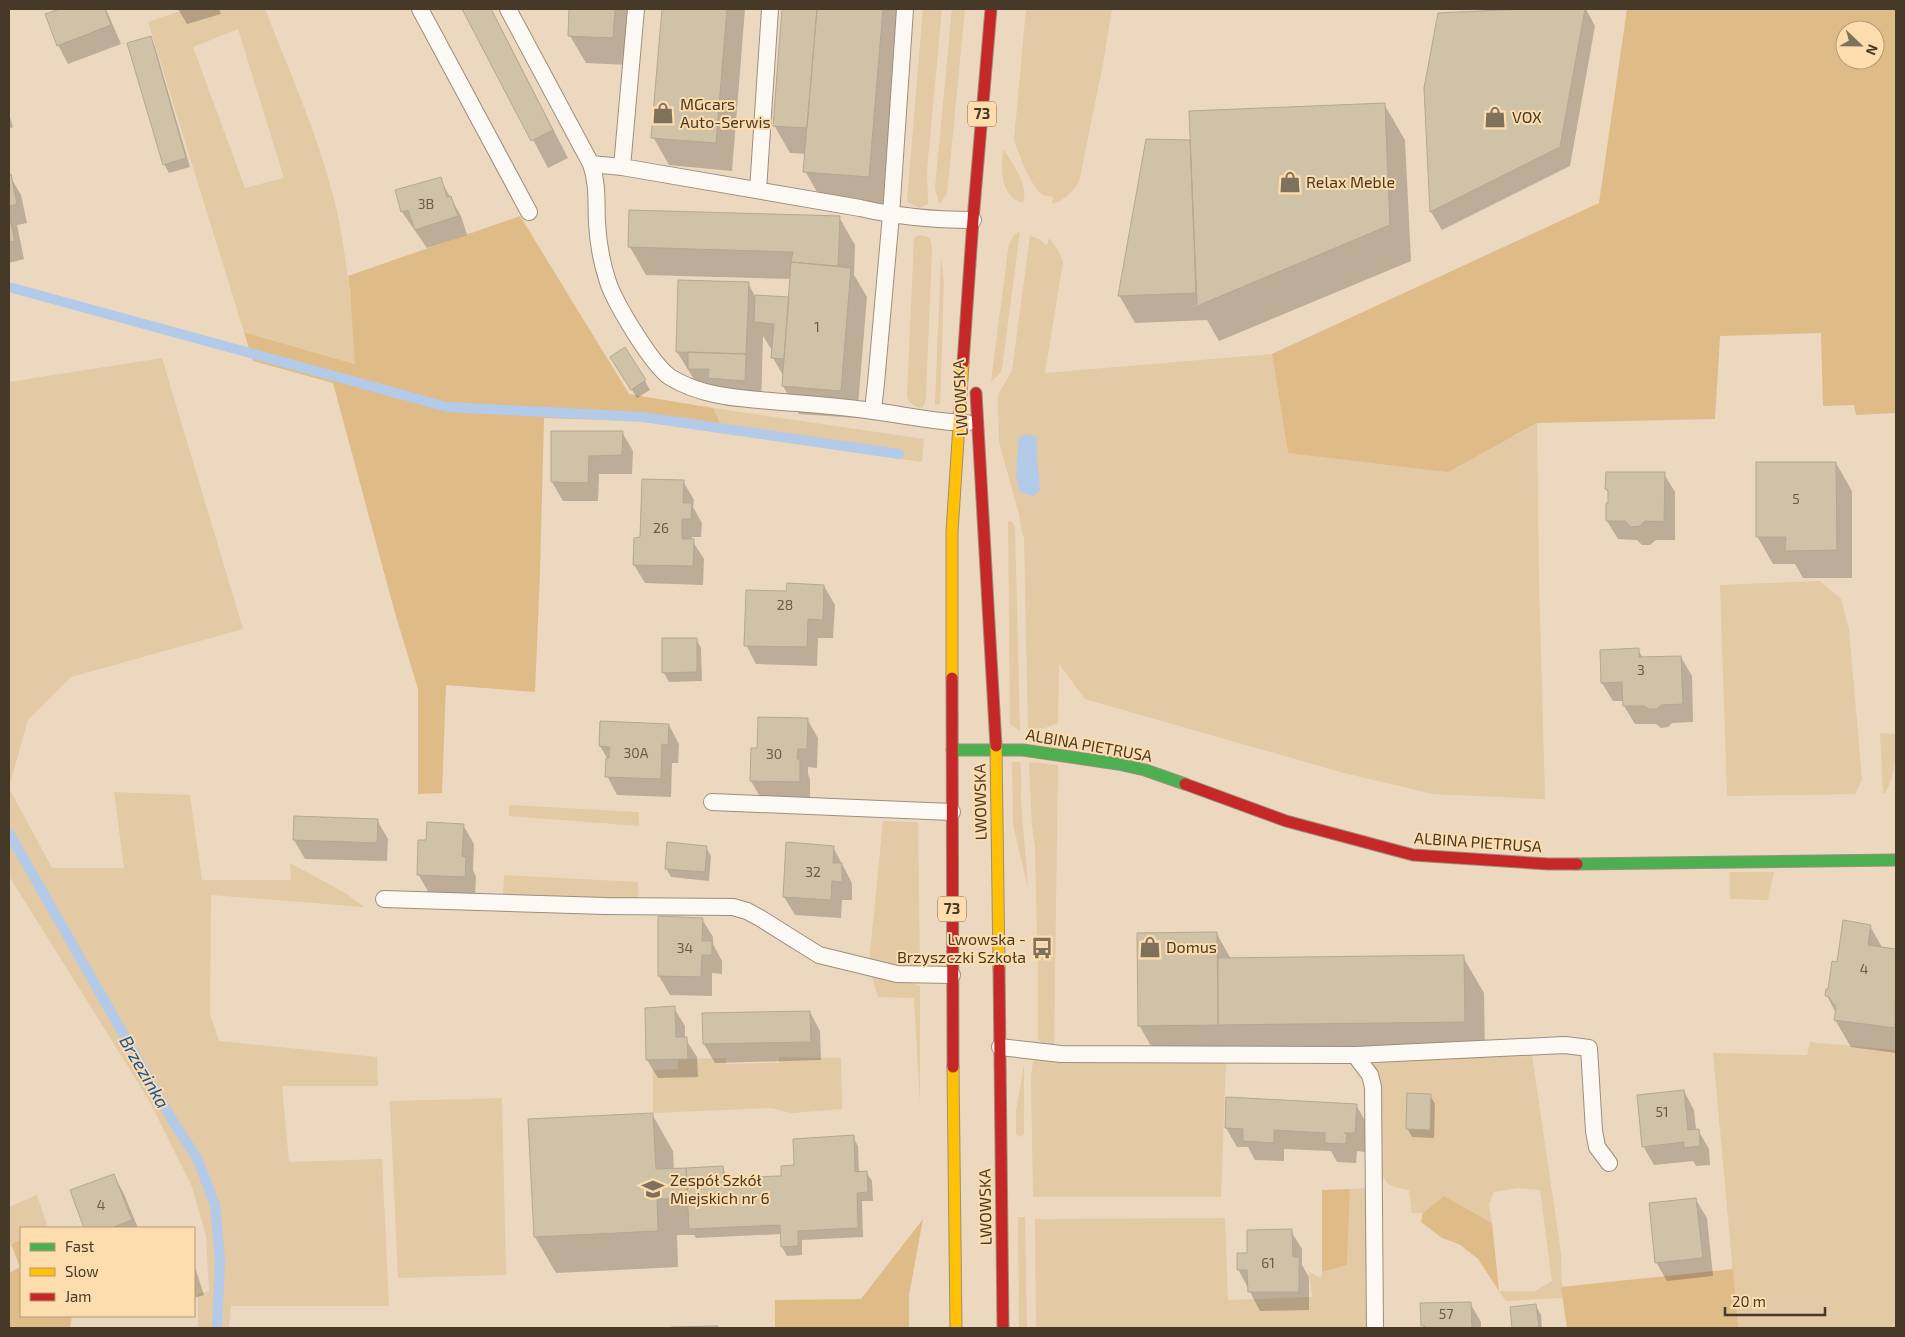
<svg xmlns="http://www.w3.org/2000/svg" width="1905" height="1337" viewBox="0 0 1905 1337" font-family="'Exo 2',sans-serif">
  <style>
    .green { fill: #e3c9a4; fill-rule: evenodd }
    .forest { fill: #dfbb87; fill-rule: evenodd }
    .water { fill: #b3cae8 }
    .shadow { fill: #0003 }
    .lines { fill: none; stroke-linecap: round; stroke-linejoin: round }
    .stream { stroke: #b3cae8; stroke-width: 10 }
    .building { fill: #cfc2a6; stroke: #b3a893 }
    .lane-casing { stroke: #9d8e7b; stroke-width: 18 }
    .fast-casing { stroke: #9d8e7b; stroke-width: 13 }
    .slow-casing { stroke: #9d8e7b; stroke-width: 13 }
    .jam-casing { stroke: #9d8e7b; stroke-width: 13 }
    .lane { stroke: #fcf9f5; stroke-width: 16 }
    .fast { stroke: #4caf50; stroke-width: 11 }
    .slow { stroke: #ffc107; stroke-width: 11 }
    .jam { stroke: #c62828; stroke-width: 11 }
    .labels { text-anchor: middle; stroke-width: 4; stroke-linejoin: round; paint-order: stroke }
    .number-label { font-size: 14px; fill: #6a5c48 }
    .shield { fill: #fddcad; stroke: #7e6a4f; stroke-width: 1 }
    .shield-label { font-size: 15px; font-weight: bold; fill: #473927 }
    .poi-label { font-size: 16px; fill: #473927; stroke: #fddcad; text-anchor: start }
    .street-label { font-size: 16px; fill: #473927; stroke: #fddcad }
    .water-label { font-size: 18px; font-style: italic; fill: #1053a0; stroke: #fddcad }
  </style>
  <rect width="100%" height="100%" fill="#ebd8bf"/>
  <path class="green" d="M186 9H265C292 78 324 148 339 221 348 268 352 316 356 364L244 332 148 22ZM238 29 284 178 245 188 193 47Z
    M923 9H942L927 169 928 204 919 208 907 202Z
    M952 9H965L947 194 939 204 935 188Z
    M1026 9H1112L1103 64 1079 182C1071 193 1065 200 1052 204L1053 197 1043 195C1031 187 1019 155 1014 140Z
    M1003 149C1013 164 1029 185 1023 203 1000 196 1001 169 1003 149Z
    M1020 231 1002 368 1000 373 991 382 1008 250C1010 241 1012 236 1020 231Z
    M919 235 926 236 930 239 932 248 926 394 925 403 922 408C914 406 910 404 907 397L914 238Z
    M1030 236 1039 239 1047 246 1049 238 1058 250 1063 262 1045 373 1272 354 1288 453 1515 436 1537 423 1539 581 1545 799 1433 794 1344 773 1085 699 1059 664 1058 723 1045 728 1028 729 1024 538 1022 534 1019 514 999 442 998 399 999 393 1012 371Z
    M941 257 944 284 940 404 935 405Z
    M162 358 243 629 71 677 28 720 9 787V382Z
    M713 408 924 439 922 462 724 432Z
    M1008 521 1012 522 1015 527 1020 731 1010 724Z
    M1820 581 1841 599 1849 629 1862 780 1855 794 1727 796 1720 585Z
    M1880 733 1896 734C1896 756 1896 774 1885 793H1883Z
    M1012 762H1020C1022 775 1021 788 1021 801 1023 830 1026 859 1028 888L1013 825Z
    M1029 762 1058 765 1054 1046 1044 1045 1038 1039V956H1044L1045 939H1037L1035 847 1032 825Z
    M9 788 52 868H124L114 792 190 795 202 880H291L290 863 347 894 364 907 211 895 210 1014 219 1041 377 1057 378 1086H282L289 1162 382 1159 389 1306H231L229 1328H198V1294L209 1291 206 1236 192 1187 149 1100 9 876Z
    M509 805 639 812V826L509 816Z
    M883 821 918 822 920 965 911 968 869 963Z
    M1730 872H1774L1768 900 1730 899Z
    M504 875 638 882V899L503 897Z
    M872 977 906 981 920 986V1104L914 998 878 997Z
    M1810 1042 1896 1050V1328H1738L1713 1053 1807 1055Z
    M1532 1056 1561 1253 1562 1298 1506 1301 1499 1291H1535L1552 1281 1540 1190 1518 1188 1494 1192 1489 1204 1492 1223 1444 1196 1423 1213H1412L1409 1190C1390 1187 1384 1185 1380 1166L1382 1086 1372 1064 1437 1058Z
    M779 1057 841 1058 842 1109 791 1113 771 1108 653 1113V1070L678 1069V1059L726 1058V1064L779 1063Z
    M1037 1059 1226 1061 1221 1197H1033L1031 1075 1033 1062Z
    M1024 1065V1134L1019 1137 1016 1134V1111Z
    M502 1098 506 1275 398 1278 390 1101Z
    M1366 1188 1372 1328H1036L1035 1219 1225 1218 1228 1300 1312 1297 1309 1272 1321 1278 1322 1272 1347 1265 1350 1189Z
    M37 1195 48 1228H21V1240L11 1244 9 1238V1207Z
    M1018 1217H1025L1027 1328H1019Z"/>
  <path class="forest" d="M1627 9H1896V413L1856 415 1854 405 1823 406 1821 333 1720 336 1715 419 1537 423 1448 472 1288 453 1272 354 1599 203ZM1845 30H1875V60H1845Z
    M520 216 629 394 713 408 724 432 636 421 544 418 540 573 535 692 446 685 442 793 418 794V689L395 613 333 383 253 361 244 332 355 364 350 292 348 276Z
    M1350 1189 1347 1265 1322 1272V1190Z
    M1444 1196 1492 1223 1499 1291 1478 1259 1459 1244 1442 1238 1421 1222 1423 1213Z
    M923 1219 909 1295V1328H775V1300L861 1299Z
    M21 1240V1316H72L70 1328H9V1273L20 1267 11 1244Z
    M1733 1269 1738 1328H1567L1561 1287Z"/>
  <path class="water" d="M1026 434 1037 437V458L1040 490 1033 496 1020 492 1016 475 1019 438Z"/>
  <path class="shadow" d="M63 9H106L121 44 68 64 58 45 47 15Z
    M178 9H219L221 14 187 24Z
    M464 9H491L568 158 548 168Z
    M571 9H631L629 65 586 63 570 36Z
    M663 9H745L732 171 669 165 653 137Z
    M783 9H901L885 204 821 199 805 171 806 154 790 153 774 125Z
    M1552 9H1586L1595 26 1570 166 1442 230 1431 212 1425 88 1439 14Z
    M150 38 155 47 190 167 169 173 164 164Z
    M1384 104 1405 140 1411 261 1219 341 1207 320 1135 323 1119 295 1147 140 1191 141Z
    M9 114 13 127 9 129Z
    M9 176H10L21 195 27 223 17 225 24 259 9 263Z
    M440 179 461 216 467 235 427 248 402 212 396 191Z
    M839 217 855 245 854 275 867 297 857 418 799 414 783 386 784 377 773 358V350L771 349 763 336 761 408 726 406 720 397H705L677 352 748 283 755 296 790 299 792 279 646 275 630 247Z
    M617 366 645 381 650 390 637 398Z
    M622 432 633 451 632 474H599L598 501H563L552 482Z
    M1836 463 1852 491V578H1803L1795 564H1773L1757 536Z
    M1664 474 1675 492V540H1656L1650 545H1642L1637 540 1618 539 1607 521 1609 494 1606 489Z
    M683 481 694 500 693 507 702 523 701 537H692V540L704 559 703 585 645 583 634 565 641 539Z
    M824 586 835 605 833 638H818L817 666 756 664 746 645 788 592Z
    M696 639 701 648 702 681 669 682 664 673Z
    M1638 650 1643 658 1681 657 1692 676 1693 722 1672 723 1668 727 1661 728 1656 724H1635L1624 706V701H1613L1602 683Z
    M807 719 818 738 817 768 808 767V774L810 779V801L762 800 751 781 758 750Z
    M669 725 679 744 678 763H672L671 797 617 795 607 776V758L600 746Z
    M377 820 388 839 387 861 305 859 294 840Z
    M463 825 474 844 473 870 476 877 475 895 429 893 418 874 427 841Z
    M706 847 711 856 709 881 671 877 666 868Z
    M833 847 852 883V900H842L841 918 795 915 784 897Z
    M702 919 713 937V944L722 961V974L712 973V996L670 995 659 976Z
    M1870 926 1883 949 1896 951V1053L1851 1047 1835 1020 1836 1013 1827 996 1838 964Z
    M1217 934 1231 959 1463 957 1484 993 1485 1058 1240 1061 1155 1053 1139 1025Z
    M674 1008 685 1026V1038L697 1057 698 1077 658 1078 647 1060Z
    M810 1012 820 1031 821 1060 715 1063 704 1044 703 1014Z
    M1684 1091 1694 1110 1696 1130H1698L1709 1149 1710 1165 1696 1166 1693 1161 1654 1165 1643 1146Z
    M1430 1095 1435 1104 1434 1138 1412 1137 1407 1128Z
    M1356 1105 1367 1124 1365 1152 1357 1151 1356 1163 1337 1162 1331 1151 1284 1149V1161L1255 1160 1248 1147H1237L1226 1128Z
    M652 1114 673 1151 674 1170 723 1168 728 1180 782 1177 795 1166 853 1137 858 1146 859 1173 866 1172 872 1181 873 1201H862L863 1237 802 1240V1255L787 1256 782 1247V1234L696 1238 694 1235H677L678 1267 556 1273 535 1237Z
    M114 1175 124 1194 138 1228H86L72 1191Z
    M1696 1200 1707 1218 1713 1276 1667 1281 1656 1262Z
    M1291 1231 1302 1249V1265L1309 1277V1310L1260 1311 1238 1269Z
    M194 1264 204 1295 194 1298Z
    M1470 1303 1481 1322V1328H1424L1423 1325Z
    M1536 1306 1541 1315 1542 1328H1513L1511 1308Z"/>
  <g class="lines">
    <path class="stream" d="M9 287 447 407 643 417 899 454
      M9 833 174 1123 197 1158 215 1205 220 1260 217 1328"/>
  </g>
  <path class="building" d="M60 9H105L111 25 57 46 45 14Z
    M462 9H491L553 130 531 141Z
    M569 9H615L613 38 568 36Z
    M662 9H727L716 143 651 138Z
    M782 9H817L807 128 773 126Z
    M817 9H883L869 177 803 172Z
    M1524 9H1585L1560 147 1430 212 1424 88 1438 13Z
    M151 36 186 158 163 165 127 43Z
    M1385 103 1390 225 1190 309V307L1197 304 1189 111Z
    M1146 139 1190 140 1196 293 1118 296Z
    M11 174 17 204 9 206V175Z
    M441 177 447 197 451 196 458 216 415 230 408 210 401 212 395 190Z
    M629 210 840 216 838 266 791 262 793 252 628 247Z
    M9 213 15 241 9 242Z
    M791 262 851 268 841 391 782 386Z
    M678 280 749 282 746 354 676 352Z
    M755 295 789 297 784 359 771 358 774 324 754 322Z
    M625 347 646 380 631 390 610 357Z
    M688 352 746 354 745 381 708 378 709 369H688Z
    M551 431H623L622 455 589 456 588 483 551 482Z
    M1756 462H1836L1837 550 1785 551 1786 537H1756Z
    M1606 472H1665L1664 522 1645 521 1640 526 1631 527 1625 521H1606V503H1608V490L1605 489Z
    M642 479 684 480 683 503H692L691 519H682V539H694L693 566 633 565 634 538 640 537Z
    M787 583 824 585 823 620 808 619 807 647 744 646 746 590 786 591Z
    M662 638H697V672L662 673Z
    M1639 648V657L1681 656 1683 704 1661 705 1657 709H1649L1644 706H1623L1622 682 1601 683 1600 650Z
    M758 717 808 718 807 749H798L797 759H800V782L750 781 751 748H757Z
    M600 721 669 724 668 745 662 744 661 779 605 777 606 758H609L610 747 599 746Z
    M294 816 378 819 377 843 293 840Z
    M427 822 464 824 462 856 466 857 465 877 417 875 418 840H426Z
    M667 842 707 846 705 872 665 869Z
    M786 842 834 846 833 863H842V882L832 881 831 900 783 897Z
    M658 916 703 918 702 941H712V955H702L701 977 658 976Z
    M1843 920 1871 925 1868 945 1896 949 1895 1028 1834 1020 1836 1007 1828 996H1825L1826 989H1828L1832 961 1837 962Z
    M1217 932 1218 1025 1138 1026 1137 933Z
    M1464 955 1465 1022 1218 1025V958Z
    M675 1006 676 1037H687L688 1059 646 1060 645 1008Z
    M810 1011 811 1042 703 1044 702 1013Z
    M1684 1090 1688 1130 1699 1129 1700 1146 1684 1148V1142L1642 1147 1637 1095Z
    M1407 1093 1431 1094 1430 1130 1406 1129Z
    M1226 1097 1357 1104 1355 1133H1344L1347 1134 1346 1144 1325 1143V1133L1274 1130V1143L1243 1141V1129L1225 1128Z
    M653 1113 656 1169 686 1168 688 1198 657 1199 658 1231 534 1237 528 1119Z
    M854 1135 855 1172 867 1171 868 1192 857 1193 858 1228 798 1231V1246L781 1247 780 1225 689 1229 686 1168 723 1166 724 1178 781 1176V1166L794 1165 793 1139Z
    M114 1174 132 1220 111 1228H84L70 1190Z
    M1696 1198 1703 1258 1655 1263 1649 1203Z
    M1292 1229 1293 1257H1299V1292H1248L1247 1270H1237V1253H1247V1230Z
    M1471 1302 1472 1328H1425V1326H1421L1420 1303Z
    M1536 1304 1539 1328H1512L1510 1307Z
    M718 1326V1328H671V1327Z"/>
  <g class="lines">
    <g class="lane-casing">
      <path id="lane" d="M420 9 529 212
        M508 9 591 164C598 184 596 202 597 223 598 242 602 264 608 282 615 303 652 365 670 377 700 396 737 398 771 401 805 404 839 406 873 411 904 415 935 422 967 423
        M636 9 622 167 860 208C899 217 933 220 973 220
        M591 164 622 167
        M758 190 770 9
        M873 410 876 383 891 215 905 9
        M712 802 952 812
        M384 899 605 906 733 907 747 911 760 918 819 955 897 974 952 975
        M1000 1047 1061 1054 1355 1055 1565 1045 1589 1048 1594 1131 1597 1147 1609 1163
        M1355 1055 1370 1075 1373 1087 1375 1328"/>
    </g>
    <g class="fast-casing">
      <path id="fast" d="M952 750H1023L1118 764 1145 770 1185 784
        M1577 864 1896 860"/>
    </g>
    <g class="slow-casing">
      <path id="slow" d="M952 678V532L963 363
        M996 746 999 968
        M953 1067 956 1328"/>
    </g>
    <g class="jam-casing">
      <path id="jam" d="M963 363 973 220 991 9
        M976 393 996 746
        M952 678 953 1067
        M1185 784 1286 821 1413 855 1548 864H1577
        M999 968 1003 1328"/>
    </g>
    <use href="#lane" class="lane"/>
    <use href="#fast" class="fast"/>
    <use href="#slow" class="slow"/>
    <use href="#jam" class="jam"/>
  </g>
  <defs>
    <g id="shop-bare" transform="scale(1.725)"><path d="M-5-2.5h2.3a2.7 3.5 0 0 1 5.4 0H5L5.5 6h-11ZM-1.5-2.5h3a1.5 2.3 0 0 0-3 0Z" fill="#80715c" stroke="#fddcad" stroke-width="2.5" paint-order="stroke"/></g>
    <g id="bus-bare" transform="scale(1.725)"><path d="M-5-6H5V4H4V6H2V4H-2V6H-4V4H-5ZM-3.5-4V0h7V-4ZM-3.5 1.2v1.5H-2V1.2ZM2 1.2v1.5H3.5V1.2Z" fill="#80715c" stroke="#fddcad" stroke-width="2.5" paint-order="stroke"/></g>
    <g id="school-bare" transform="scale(1.725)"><path d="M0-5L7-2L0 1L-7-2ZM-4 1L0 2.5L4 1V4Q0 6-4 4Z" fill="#80715c" stroke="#fddcad" stroke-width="2.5" paint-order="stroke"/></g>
  </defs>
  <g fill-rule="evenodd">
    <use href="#shop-bare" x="663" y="113"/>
    <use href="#shop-bare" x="1495" y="117"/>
    <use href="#shop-bare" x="1290" y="182"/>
    <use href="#shop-bare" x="1150" y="947"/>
    <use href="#bus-bare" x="1042" y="948"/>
    <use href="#school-bare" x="653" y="1189"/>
  </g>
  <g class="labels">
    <g class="number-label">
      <text x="426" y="209">3B</text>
      <text x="817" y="332">1</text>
      <text x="1796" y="504">5</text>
      <text x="661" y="533">26</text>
      <text x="785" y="610">28</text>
      <text x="1641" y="675">3</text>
      <text x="636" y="758">30A</text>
      <text x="774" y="759">30</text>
      <text x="813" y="877">32</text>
      <text x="685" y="953">34</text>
      <text x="1864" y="974">4</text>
      <text x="1662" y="1117">51</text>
      <text x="101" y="1210">4</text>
      <text x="1268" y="1268">61</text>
      <text x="1446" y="1319">57</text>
    </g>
    <g class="shield">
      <rect x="968" y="101.5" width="28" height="25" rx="4"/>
      <rect x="938" y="896.5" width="28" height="25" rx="4"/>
    </g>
    <g class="shield-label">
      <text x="982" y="119">73</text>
      <text x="952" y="914">73</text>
    </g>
    <g class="poi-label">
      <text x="680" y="110">MGcars<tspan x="680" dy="18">Auto-Serwis</tspan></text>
      <text x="1512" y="123">VOX</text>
      <text x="1306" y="188">Relax Meble</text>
      <text x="1026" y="945" text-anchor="end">Lwowska -<tspan x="1026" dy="18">Brzyszczki Szkoła</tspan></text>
      <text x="1166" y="953">Domus</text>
      <text x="670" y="1186">Zespół Szkół<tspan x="670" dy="18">Miejskich nr 6</tspan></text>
    </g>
    <g class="street-label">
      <text transform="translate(960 398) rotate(-93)" y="6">LWOWSKA</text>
      <text transform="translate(1089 745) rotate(10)" y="6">ALBINA PIETRUSA</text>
      <text transform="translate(980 802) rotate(-91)" y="6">LWOWSKA</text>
      <text transform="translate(1478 842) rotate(4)" y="6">ALBINA PIETRUSA</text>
      <text transform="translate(985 1207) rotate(-91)" y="6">LWOWSKA</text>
    </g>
    <g class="water-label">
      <text transform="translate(144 1072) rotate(60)" y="6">Brzezinka</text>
    </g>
  </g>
  <rect width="1905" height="1337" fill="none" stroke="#473927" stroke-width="20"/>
  <rect x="20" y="1227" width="175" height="90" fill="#fddcad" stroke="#b49b77"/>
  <rect x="30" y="1243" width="25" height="8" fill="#4caf50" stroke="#b49b77"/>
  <text x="65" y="1252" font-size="15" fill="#473927">Fast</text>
  <rect x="30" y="1268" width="25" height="8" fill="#ffc107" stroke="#b49b77"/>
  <text x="65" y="1277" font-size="15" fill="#473927">Slow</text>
  <rect x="30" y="1293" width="25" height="8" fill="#c62828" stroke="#b49b77"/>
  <text x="65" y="1302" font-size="15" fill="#473927">Jam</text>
  <g transform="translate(1860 45) rotate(112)"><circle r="24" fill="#fddcad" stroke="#b49b77"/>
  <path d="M0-4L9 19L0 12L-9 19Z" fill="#80715c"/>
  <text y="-8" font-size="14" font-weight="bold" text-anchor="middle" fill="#473927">N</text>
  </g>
  <path d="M1725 1307v8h100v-8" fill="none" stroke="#473927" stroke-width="2.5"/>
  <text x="1732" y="1307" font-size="15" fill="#473927" stroke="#fddcad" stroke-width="4" paint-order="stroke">20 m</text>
</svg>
